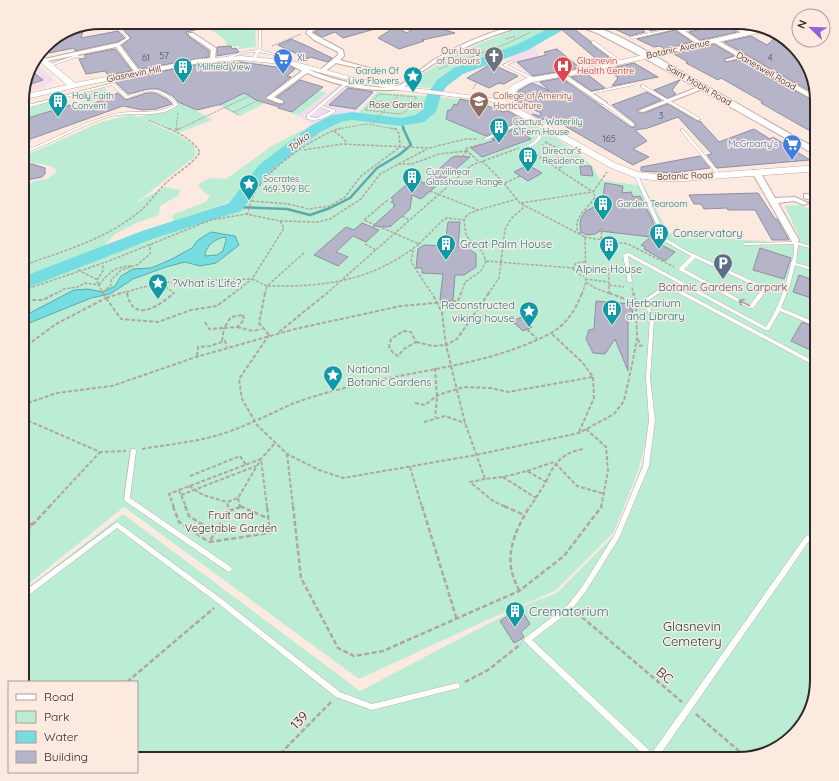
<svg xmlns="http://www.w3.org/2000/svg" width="839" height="781" viewBox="0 0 839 781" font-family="Quicksand,sans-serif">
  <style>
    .commercial { fill: #efdef0 }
    .education { fill: #f2ddec }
    .green { fill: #bbedd5 }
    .water { fill: #75dde1; stroke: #60a7a8; fill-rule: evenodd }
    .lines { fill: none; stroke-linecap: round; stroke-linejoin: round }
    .stream-far1 { stroke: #60a7a8; stroke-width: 2 }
    .stream { stroke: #60a7a8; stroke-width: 2.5 }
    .river { fill: #75dde1; fill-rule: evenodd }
    .building { fill: #b5b4c9; stroke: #908ea2 }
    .service-casing { stroke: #c1aba1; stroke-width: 1 }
    .minor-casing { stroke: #c1aba1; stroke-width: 2 }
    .tertiary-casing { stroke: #c1aba1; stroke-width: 1 }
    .secondary-casing { stroke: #c1aba1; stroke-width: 2 }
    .path-far3 { stroke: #b3a59d; stroke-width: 1; stroke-dasharray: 2.5 1; stroke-linecap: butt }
    .path-far2 { stroke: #b3a59d; stroke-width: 1.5; stroke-dasharray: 3 1.5; stroke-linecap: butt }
    .path-far1 { stroke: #b3a59d; stroke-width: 2; stroke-dasharray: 4 2; stroke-linecap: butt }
    .path { stroke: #b3a59d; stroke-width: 2.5; stroke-dasharray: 5 2.5; stroke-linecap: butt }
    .service { fill: #fff; fill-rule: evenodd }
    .minor { fill: #fff; fill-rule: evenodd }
    .tertiary { fill: #fff; fill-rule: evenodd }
    .secondary { fill: #fff; fill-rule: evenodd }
    .oneway { stroke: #a29e9c }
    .labels { text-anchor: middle; stroke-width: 3; stroke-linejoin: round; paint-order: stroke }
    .far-street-label { font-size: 9px; fill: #302824; stroke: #fceae1 }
    .far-worship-label { font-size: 9px; fill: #5b616d; stroke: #fceae1; text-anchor: end }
    .number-label { font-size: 9px; fill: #514b4d }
    .far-shop-label { font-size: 9px; fill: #366cbe; stroke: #fceae1; text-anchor: start }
    .far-health-label { font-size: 9px; fill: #be3a42; stroke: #fceae1; text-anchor: start }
    .far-culture-label { font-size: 9px; fill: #0d838f; stroke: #fceae1; text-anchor: start }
    .far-education-label { font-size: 9px; fill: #785e54; stroke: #fceae1; text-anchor: start }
    .far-park-label { font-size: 9px; fill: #0d5039; stroke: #fceae1 }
    .far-water-label { font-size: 10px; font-style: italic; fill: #0c3e40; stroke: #fceae1 }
    .culture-label { font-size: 11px; fill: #0d838f; stroke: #fceae1; text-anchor: start }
    .service-label { font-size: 11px; fill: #4e5e75; stroke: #fceae1 }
    .park-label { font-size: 11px; fill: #0d5039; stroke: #fceae1 }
    .near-culture-label { font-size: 13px; fill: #0d838f; stroke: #fceae1; text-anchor: start }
    .near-park-label { font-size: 13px; fill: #0d5039; stroke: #fceae1 }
    .near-street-label { font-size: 13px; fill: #302824; stroke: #fceae1 }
    .rim { fill: none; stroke: #302824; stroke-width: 2 }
  </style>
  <rect width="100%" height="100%" fill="#fceae1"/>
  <path class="commercial" d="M562 76 577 86 568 88 580 102 541 122 525 114 515 106 512 99 522 86 530 82Z
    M339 85 375 93 355 112 337 116 314 125 298 116Z"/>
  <path class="education" d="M534 47 544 63 553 72 529 76 508 56Z
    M34 61 54 80 44 87 23 93 30 66Z"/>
  <path class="green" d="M200 22H255L256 47 239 49V46H227L225 40Z
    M545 22 561 24C542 32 523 43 503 51 472 63 453 59 431 88L408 86V83L455 54 508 32Z
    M300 86 327 93 299 115 291 113 303 103Z
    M105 88 110 95 86 104 78 95Z
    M377 92 471 100C504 106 567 141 590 164 595 169 597 175 600 180L644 186 667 230 673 235 794 243 795 240 801 241 785 206 801 205 817 212V680L811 710 794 736 768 753 743 759H137V682H22V592L123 514 360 691 520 607 557 593 615 534 642 465 647 438 638 471 614 532 555 591 487 620 359 679 124 507 22 589V289L155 235 235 210 269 169 321 129 333 122 360 118 359 112Z
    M244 93 265 103 240 116 218 105Z
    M59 100 67 105 22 120V115L32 107Z
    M179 100 212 120 178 133 138 117 173 108Z
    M131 114 178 135 193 144 196 153 193 158 136 203 165 187 180 190 179 195 160 206 159 215 139 222 115 234 104 246 22 279V188L34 181 47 179 56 173 55 168C43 163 35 162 22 166V155L29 154 99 123Z
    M302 130H309L260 166 232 201 174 221 172 217 174 214 206 202 210 196 205 193 198 185C207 177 215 178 226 179L270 147Z"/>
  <path class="water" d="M211 232 235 236 239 245 216 263 200 266 185 262 166 267 133 279 110 294 91 298 22 326V317L74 290 88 289 103 292 115 286 121 276 133 269 151 268 170 260 192 248 198 240ZM225 237 226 240 223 251 217 255 205 256C205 246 216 238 225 237Z"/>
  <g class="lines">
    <path class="stream-far1" d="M401 122 404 129"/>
    <path class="stream" d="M235 207 287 209 310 215 330 208 350 198 377 168 399 155 411 145 403 128"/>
    <path class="river" d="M561 22H577L528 50 463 74 447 86 441 94 436 112 424 122 401 126 352 120 341 122 320 132 271 171 241 211 155 238 22 290V277L142 231 229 203 259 165 310 126 332 115 352 112 401 118 415 115 422 110 427 94 437 80 453 68 518 44Z"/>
  </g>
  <path class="building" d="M135 22H185L195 30 186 32 188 36 209 51V57L140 69 122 45 131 38 122 28Z
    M334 22H389V25L343 38 335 32 322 37 314 32Z
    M599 22H632L645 32 630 36Z
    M639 22H664L670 27 651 31Z
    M675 22H724L737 32 701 40 689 32 705 28 706 24 684 29Z
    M421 23 455 33 422 40 424 41 399 49 378 38 395 27 407 33Z
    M566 23 590 41 591 44 613 60 601 63 561 29Z
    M84 28 81 38 118 31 125 38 117 42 75 51 74 48 49 53 46 45 49 42 69 29Z
    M675 30 692 42 664 49 660 46 654 47 637 39Z
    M778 35 794 45 811 71 817 95 724 42 751 36 767 45Z
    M291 39 305 45 332 58 328 62 310 57 308 59 278 45Z
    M714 44 734 56 725 59 724 61 727 62 740 59 817 103V135L761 103 763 102 721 78 718 80 686 63 688 62 674 54Z
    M231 46 232 49 236 48 239 52 217 56V47Z
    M115 49 132 71 108 75 105 71 86 74 79 59 86 58V56L84 55Z
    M557 49 580 68 533 76 517 62 546 55 544 52Z
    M241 62 283 68 290 66 295 69 287 76 291 77 265 98 278 104H284V101L277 97 300 80 323 87 292 112 278 108 279 107 256 100 244 93 222 104 197 110 178 102 173 96 159 89H149L128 94 114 81 199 64Z
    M634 63 658 77 612 86 618 78 608 69Z
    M491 64 518 76 504 84 499 83 489 88 467 78Z
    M29 69 43 80 25 86 27 77Z
    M587 74 605 88 592 91 571 77Z
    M561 78 631 127H635V123L612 105 647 92 661 100 637 110 638 112 644 113 668 104 697 121H700L719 142 754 129 770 139 773 137 810 160 717 168 707 155 712 154 678 117 648 128 635 130 647 141 633 149 649 157 633 165 549 117 542 120 532 114 540 116 541 113 516 101 518 91 532 83 550 91 540 82Z
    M680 80 672 90 676 94 667 98 654 90Z
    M348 88 363 90 373 92 356 109 329 105Z
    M118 93 126 100 147 93H155L167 99 172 104 156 109 143 110 123 106 22 142V120L70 105 75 109 83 108Z
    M460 99 482 104 503 112 508 111 531 124 526 126 517 122 486 136 446 119 448 110H451L454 104 457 105Z
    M518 127 531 139 482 157 471 148 495 140 492 139Z
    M456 156 470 157 421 199 412 195 410 209 391 226 387 227 373 226 395 206H393L395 204 391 202 394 200 391 198 414 178 424 183 451 158Z
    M700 156 710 168 672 173 641 171V167Z
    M32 164 45 168V174L42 177 22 181V167Z
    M528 165 542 173 528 181 514 172Z
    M580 166H591L593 176 581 175Z
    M605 183 623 186 622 193 631 192 633 197 640 196 653 221 656 242 675 252 665 261 644 249 645 247 641 245 651 237 600 231 595 234 587 235 581 232 580 224 581 218 586 211 602 203Z
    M758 193 775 219H777L789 240H772L755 210H728L727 208 704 209 701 204H694L689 195Z
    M448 222H460L458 247H466L476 254V267L464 275H455L453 301 440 300 443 274 422 273V268H416L418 249 424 245 445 246Z
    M362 223 379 230 366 242 353 236 336 252 348 257 338 266 314 255 346 227 354 230Z
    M760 248 791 258 784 279 753 270Z
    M799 275 817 281V300L793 292Z
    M596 301 631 304 634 319 628 318V371L615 339 605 354 593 353 586 339 589 330 594 329Z
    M522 317 532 327 523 331 512 321Z
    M802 322 817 328V353L791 341Z
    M520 608 530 624 521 632 524 637 523 638 514 643 500 621Z"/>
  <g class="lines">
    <g class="service-casing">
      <path id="service" d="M130 22H134L119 27 130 38 118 46H116V44L127 38 116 27Z
        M259 22H261V48L260 50 275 54 290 62V64H288L273 55 259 52 256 59 254 60 252 59 256 52 244 53 226 59V57L243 52 257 50 259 48Z
        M633 22H636L651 33 678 27 679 28 632 39H631V37L649 33Z
        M704 25H705V27L682 32 681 31Z
        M592 41H594L621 61V63H619L592 43Z
        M76 55 85 57 83 58 76 57 51 66 48 65Z
        M741 55 742 56V57L727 61 725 60Z
        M511 61 514 62 507 65 534 78V80H532L503 65Z
        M346 82 349 83 322 106 335 110V112C326 117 318 122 307 119V115ZM320 107 331 111 317 118 310 117V116Z
        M113 83 128 96C144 91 154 85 169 96 173 98 176 101 178 105 158 120 134 111 112 116 81 124 53 144 22 154V152C52 141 80 123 111 115 134 108 152 117 174 105 172 101 169 98 165 96 152 87 142 93 128 98H126L112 85 73 95 83 104V106H81L70 96 30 107 22 113V110L28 105Z
        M633 83 635 84 634 85 590 94 588 93Z
        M641 85H643L701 119 698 120 641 87Z
        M603 102H605L634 124V126H632L603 104Z
        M518 123 542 137C537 143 531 148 524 149V147L532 143 538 137 518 125 486 140 483 139Z
        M681 129H683L718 171V173H716L681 131Z
        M635 174H636L638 175 667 239 685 250 767 288V290L753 308H749L679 270V268L691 256 664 241 634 175ZM695 258 762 289 750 305 684 269Z
        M794 239H796L797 242 817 248V250L798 245 796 263 817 269V272L795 265 790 285 781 308 817 323V327L780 311 769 330H765L628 256 632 281V282H628L623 255 627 253H629L766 327C779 307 786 286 791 264V263C794 258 794 250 794 244L744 245 742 244 744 243 793 242Z
        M662 287H674L817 363V367L671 289H665L648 301 654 319 650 378 655 420 649 466 619 538 586 591 572 609 532 640 652 753 805 537 817 529V535L809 541 657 759H648L525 642 524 640 525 638 568 605 582 587 615 534 643 466 649 420 646 378 650 319 644 300Z
        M131 449H135L136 451 130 498 231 567 232 569 231 571 229 572 227 571 125 501 124 499Z
        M117 522 223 600 340 692 372 704 457 683 459 684 460 686 459 688 372 710 336 697 219 604 117 528 22 600V593Z"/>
    </g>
    <g class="minor-casing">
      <path id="minor" d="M319 22H326L313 30 312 33 343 50 344 56 340 60 380 71V73L336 63 324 72H320V70L338 55V52L314 40 306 33 309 28Z
        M393 22H400L396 24Z
        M528 22H539C530 27 517 28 507 31 476 41 423 64 403 89 371 93 337 86 307 73L274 97 283 101V103H279L266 98 302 71 289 64V62C296 61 307 69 314 72 333 79 378 92 398 86 402 85 426 65 432 61 462 42 494 30 528 22Z
        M665 22H672L704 44 699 45Z
        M725 22H732L750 34 745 35Z
        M189 33H193L216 48 215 60 210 59 211 50 189 35Z
        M713 40H717L817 97V102L713 42Z
        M117 43 119 44 140 72V74H136L116 47 43 62 40 60Z
        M559 73H563L607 103 602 104 559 75Z
        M703 85 706 87 705 88 643 112 638 111Z
        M753 170H759L775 198 795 197 808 203 804 205 794 201 778 203 799 240 798 242H792L791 240 752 172Z
        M804 194H807L817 197V202L804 198Z"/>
    </g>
    <g class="tertiary-casing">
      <path id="tertiary" d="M764 27 771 30 583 73 532 82 520 88 505 101 615 163 638 172 660 175H684L806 166 817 167V173L806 172 684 181H660L636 178 609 167 502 106 490 101 398 90 360 83 291 65 241 60 199 63 86 85 22 100V95L67 85 36 58 40 54 75 83 199 59 241 56 291 61 360 79 398 86 498 99 514 84 527 78 583 69Z"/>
    </g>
    <g class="secondary-casing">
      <path id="secondary" d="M567 22C606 22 655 57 689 76 732 100 774 125 817 149V156L637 54 597 33Z"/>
    </g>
    <path class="path-far3" d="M274 27H282
      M506 39 515 36
      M272 46 301 34
      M439 69 508 43 531 32
      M473 89 476 83
      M379 94 417 97 405 112 400 114 365 110Z
      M373 101 412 106
      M522 103 529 102 528 101
      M226 108 239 115
      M234 112 257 101
      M148 120 169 129
      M372 124 398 96
      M176 129 178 112
      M179 129 247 97
      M338 129 366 124 395 129"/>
    <path class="path-far2" d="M176 130 181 128
      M176 130V128
      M334 131 344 139 347 144
      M545 142 557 148 565 160 563 166 559 168
      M542 145 547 147 558 157
      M304 150 342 144 429 148 466 139H478
      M532 152 593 192
      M462 157 467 151
      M478 161 465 149 481 144
      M482 161 502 181 520 203 585 237 586 282 595 288 611 294
      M398 164H412L439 154 467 151
      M505 183 520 176
      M430 191 478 210 517 199
      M595 198 604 202V211
      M252 201 288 204 309 209 330 206 345 197 361 176 400 147 399 134 396 129 391 128
      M521 203 592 192
      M247 215C250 208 250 201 254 194 267 169 314 136 341 128
      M402 216 409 220
      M280 221 318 222 330 219 361 199 380 174 427 149
      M380 227 364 220 389 199
      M581 234 577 229C575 215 589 208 595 197L593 192 607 172
      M584 237 628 244 674 267
      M601 239 602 228
      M365 244 376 250
      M419 244 443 220 447 218 464 220 468 214 478 210
      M413 250 411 262 432 294
      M486 261 573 268 576 263 585 262
      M22 266C62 251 105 240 139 212 149 204 156 192 166 183 177 172 192 165 200 152 192 140 180 133 167 128
      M573 268 576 273 584 276
      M609 268V293
      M78 270 96 279 99 285
      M252 279 267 286 305 252
      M585 279 609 282
      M97 280 103 271V263
      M162 284 174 293 173 294
      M99 285C109 272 116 266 133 266
      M609 285 624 287
      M632 288 634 294
      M127 291 128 294
      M103 292 111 285V280L121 270 137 265 150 254V244
      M26 294 24 290 109 261 211 220 246 214 280 221 284 228 252 279
      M55 294 64 289 77 287 86 283 99 285 103 294
      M118 294 155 284 176 281 252 279
      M233 294 252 279
      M265 294 267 286C326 287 372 281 419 244L380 227 382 226
      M326 294 472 165 519 148
      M461 294 465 282 481 271 486 261 482 251 466 236 464 220
      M488 294 499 278 505 229 511 219 525 206
      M582 294 586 282"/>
    <path class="path-far1" d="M25 293 28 300H43L56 293
      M103 293 106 298
      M127 293C133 324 159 306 174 293
      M265 293 259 323 269 335
      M489 293 457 339 446 345 465 423 485 479 503 477 527 471 546 482 530 507
      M609 293 636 303 633 293
      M106 298 121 319 158 322 191 310 217 306 234 293
      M106 298 121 293
      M243 315 244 320 237 327 224 328 231 317Z
      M205 322 209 329 224 328
      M237 327 253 331 261 329
      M527 329 537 339
      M403 331 411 332 416 342 404 349 398 356 393 353 389 346 391 339Z
      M279 332 327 293
      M269 335 239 379 242 399 257 425 287 454 319 470 343 478 476 455 579 433 614 414 624 401 633 360 637 338 636 303
      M638 339 640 346 643 345
      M222 341 224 328
      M416 342 433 346 446 345 442 312 432 293
      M22 349 56 324 106 298
      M197 356 198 347 210 346 225 341 227 347
      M435 368 437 399 435 417
      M415 403 425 405 438 395 464 387 491 388 508 392 593 377 583 363 551 333
      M22 405 57 393 112 386 196 357 295 329 401 306 458 301 461 293
      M22 418 100 452 126 451
      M424 422 445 416 465 423
      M586 429 606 447 608 471 601 507
      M579 432 594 398 593 377
      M142 449C170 444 198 442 225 433 248 425 270 414 292 404 308 398 324 393 341 389 410 370 487 367 551 333 567 324 576 309 582 293
      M287 454 293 507
      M410 467 422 507
      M527 471 554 462 577 486 605 494
      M190 476 240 456 246 465
      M503 477 536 498
      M485 479 470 482 493 501 506 507
      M546 482C554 463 562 453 583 449
      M189 486 203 495 227 502
      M179 490 186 507
      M179 490 261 459 267 507
      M181 495 256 466
      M238 498 240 507
      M49 507 100 452
      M174 507 169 494 179 490
      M228 507 227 502 238 498 261 459 275 443"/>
    <path class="path" d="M173 506 179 522 209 542
      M185 506 189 516 215 533 209 542
      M240 506 267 518
      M293 506 301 578 338 648 354 656 383 651 519 591 564 556 602 506
      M422 506 457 620
      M504 506 524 515
      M229 511 240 507
      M22 528 36 522
      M215 533 229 511 228 506
      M22 536 50 506
      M209 542 270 533 267 506
      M519 591C516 583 512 576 511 567 508 545 519 524 530 506
      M576 612 682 702
      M127 682 214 608
      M465 682 488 670 521 644
      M696 714 747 758
      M275 759 332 701"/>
    <use href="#service" class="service"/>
    <use href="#minor" class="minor"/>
    <use href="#tertiary" class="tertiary"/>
    <use href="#secondary" class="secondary"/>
  </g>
  <defs><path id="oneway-shaft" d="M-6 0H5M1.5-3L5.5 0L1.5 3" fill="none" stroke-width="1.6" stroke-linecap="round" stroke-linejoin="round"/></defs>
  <use class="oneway" href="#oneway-shaft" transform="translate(744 303) rotate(-152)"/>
  <defs>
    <g id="church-pin" transform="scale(1)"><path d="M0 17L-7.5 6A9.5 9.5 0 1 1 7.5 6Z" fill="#6b7280" stroke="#fceae1"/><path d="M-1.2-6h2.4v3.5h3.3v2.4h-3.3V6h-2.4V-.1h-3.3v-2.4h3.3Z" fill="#fff"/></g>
    <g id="supermarket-pin" transform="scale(1)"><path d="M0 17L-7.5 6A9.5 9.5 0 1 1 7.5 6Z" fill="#3f7fe0" stroke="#fceae1"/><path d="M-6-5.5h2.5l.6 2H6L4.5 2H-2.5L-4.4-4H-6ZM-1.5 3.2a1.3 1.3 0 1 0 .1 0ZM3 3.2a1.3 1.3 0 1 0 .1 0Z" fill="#fff"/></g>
    <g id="hospital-pin" transform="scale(1)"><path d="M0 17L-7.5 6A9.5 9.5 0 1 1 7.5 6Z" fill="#e0444e" stroke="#fceae1"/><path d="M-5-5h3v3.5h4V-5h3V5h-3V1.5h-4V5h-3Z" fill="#fff"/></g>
    <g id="building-pin" transform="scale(1)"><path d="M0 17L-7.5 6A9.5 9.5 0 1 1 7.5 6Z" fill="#0f9aa8" stroke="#fceae1"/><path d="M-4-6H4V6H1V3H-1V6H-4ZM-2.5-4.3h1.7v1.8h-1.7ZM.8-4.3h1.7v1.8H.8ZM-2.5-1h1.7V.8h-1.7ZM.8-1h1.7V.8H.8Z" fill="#fff"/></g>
    <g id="sight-pin" transform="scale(1)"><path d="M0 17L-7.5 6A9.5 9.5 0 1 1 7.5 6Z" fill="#0f9aa8" stroke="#fceae1"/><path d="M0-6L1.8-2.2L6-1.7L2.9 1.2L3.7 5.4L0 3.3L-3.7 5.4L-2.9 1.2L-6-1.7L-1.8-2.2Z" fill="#fff"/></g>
    <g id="university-pin" transform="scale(1)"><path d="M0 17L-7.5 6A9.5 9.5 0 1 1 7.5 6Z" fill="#8d6e63" stroke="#fceae1"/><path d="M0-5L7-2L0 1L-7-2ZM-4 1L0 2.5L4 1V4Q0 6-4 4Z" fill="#fff"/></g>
    <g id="parking-pin" transform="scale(1)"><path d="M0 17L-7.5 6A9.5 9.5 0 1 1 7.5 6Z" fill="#5c6f8a" stroke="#fceae1"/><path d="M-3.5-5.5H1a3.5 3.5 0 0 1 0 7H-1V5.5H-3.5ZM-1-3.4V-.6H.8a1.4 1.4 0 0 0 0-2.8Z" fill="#fff"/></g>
  </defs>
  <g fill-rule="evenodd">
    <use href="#church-pin" x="494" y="56"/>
    <use href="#supermarket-pin" x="283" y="58"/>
    <use href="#hospital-pin" x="563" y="66"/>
    <use href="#building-pin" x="183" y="67"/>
    <use href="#sight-pin" x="413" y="76"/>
    <use href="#building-pin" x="58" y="101"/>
    <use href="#university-pin" x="479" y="101"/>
    <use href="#building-pin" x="499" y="127"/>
    <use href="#supermarket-pin" x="792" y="144"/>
    <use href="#building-pin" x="528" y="156"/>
    <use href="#building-pin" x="412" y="177"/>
    <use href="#sight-pin" x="249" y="184"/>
    <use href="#building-pin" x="603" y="204"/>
    <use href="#building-pin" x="659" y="233"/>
    <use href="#building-pin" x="446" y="244"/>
    <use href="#building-pin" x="609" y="245"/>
    <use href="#parking-pin" x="723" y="263"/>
    <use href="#sight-pin" x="158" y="283"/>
    <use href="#building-pin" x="612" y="309"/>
    <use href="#sight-pin" x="529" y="311"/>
    <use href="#sight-pin" x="333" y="375"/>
    <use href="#building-pin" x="515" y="611"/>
  </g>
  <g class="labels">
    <g class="far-street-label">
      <text transform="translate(678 49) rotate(-12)" y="3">Botanic Avenue</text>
      <text transform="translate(766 71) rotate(30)" y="3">Daneswell Road</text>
      <text transform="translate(134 74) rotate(-11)" y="3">Glasnevin Hill</text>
      <text transform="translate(699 85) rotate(30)" y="3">Saint Mobhi Road</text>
      <text transform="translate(685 176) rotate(-2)" y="3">Botanic Road</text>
    </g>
    <g class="far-worship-label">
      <text x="480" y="54">Our Lady<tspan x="480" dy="10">of Dolours</tspan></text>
    </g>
    <g class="number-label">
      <text x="164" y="59">57</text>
      <text x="146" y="61">61</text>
      <text x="770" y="61">4</text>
      <text x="661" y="119">3</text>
      <text x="609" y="142">165</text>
    </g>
    <g class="far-shop-label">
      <text x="297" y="61">XL</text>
      <text x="778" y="147" text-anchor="end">McGroarty's</text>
    </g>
    <g class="far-health-label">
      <text x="577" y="64">Glasnevin<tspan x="577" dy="10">Health Centre</tspan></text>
    </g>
    <g class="far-culture-label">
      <text x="197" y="70">Millfield View</text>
      <text x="399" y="74" text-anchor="end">Garden Of<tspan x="399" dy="10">Live Flowers</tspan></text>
      <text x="72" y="99">Holy Faith<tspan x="72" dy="10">Convent</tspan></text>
      <text x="513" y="125">Cactus, Waterlily<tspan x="513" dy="10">&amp; Fern House</tspan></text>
      <text x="542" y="154">Director's<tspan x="542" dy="10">Residence</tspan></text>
      <text x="426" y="175">Curvilinear<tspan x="426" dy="10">Glasshouse Range</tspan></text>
      <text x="263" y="182">Socrates<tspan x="263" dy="10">469-399 BC</tspan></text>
      <text x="617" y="207">Garden Tearoom</text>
    </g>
    <g class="far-education-label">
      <text x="493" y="99">College of Amenity<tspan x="493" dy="10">Horticulture</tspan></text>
    </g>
    <g class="far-park-label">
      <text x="396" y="108">Rose Garden</text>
    </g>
    <g class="far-water-label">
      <text transform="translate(298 142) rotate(-38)" y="4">Tolka</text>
    </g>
    <g class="culture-label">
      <text x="673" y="237">Conservatory</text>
      <text x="460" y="248">Great Palm House</text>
      <text x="609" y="273" text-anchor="middle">Alpine House</text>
      <text x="172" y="287">?What is Life?</text>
      <text x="626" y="307">Herbarium<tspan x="626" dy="13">and Library</tspan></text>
      <text x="515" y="309" text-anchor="end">Reconstructed<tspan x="515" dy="13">viking house</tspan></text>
      <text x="347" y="373">National<tspan x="347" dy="13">Botanic Gardens</tspan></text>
    </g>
    <g class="service-label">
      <text x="723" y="291">Botanic Gardens Carpark</text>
    </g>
    <g class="park-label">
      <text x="231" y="519">Fruit and<tspan x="231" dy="13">Vegetable Garden</tspan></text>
    </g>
    <g class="near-culture-label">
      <text x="529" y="616">Crematorium</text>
    </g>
    <g class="near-park-label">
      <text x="692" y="631">Glasnevin<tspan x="692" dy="15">Cemetery</tspan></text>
    </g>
    <g class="near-street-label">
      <text transform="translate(665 675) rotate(41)" y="5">BC</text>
      <text transform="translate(299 720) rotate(-46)" y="5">139</text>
    </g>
  </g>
  <path d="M0 0H839V781H0ZM101 29H738A72 72 0 0 1 810 101V680A72 72 0 0 1 738 752H101A72 72 0 0 1 29 680V101A72 72 0 0 1 101 29Z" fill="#fceae1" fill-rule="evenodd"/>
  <path class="rim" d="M101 29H738A72 72 0 0 1 810 101V680A72 72 0 0 1 738 752H101A72 72 0 0 1 29 680V101A72 72 0 0 1 101 29Z"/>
  <rect x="8" y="681" width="130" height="92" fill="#fceae1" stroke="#aa9c95"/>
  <rect x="16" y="694" width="20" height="6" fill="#ffffff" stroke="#aa9c95"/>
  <text x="44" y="701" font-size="12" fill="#302824">Road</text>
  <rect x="16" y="711" width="20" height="12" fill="#bbedd5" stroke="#aa9c95"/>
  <text x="44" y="721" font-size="12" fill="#302824">Park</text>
  <rect x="16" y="731" width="20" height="12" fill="#75dde1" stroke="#aa9c95"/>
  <text x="44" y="741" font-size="12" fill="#302824">Water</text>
  <rect x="16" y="751" width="20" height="12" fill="#b5b4c9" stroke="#aa9c95"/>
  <text x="44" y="761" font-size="12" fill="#302824">Building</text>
  <g transform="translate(811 28) rotate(293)"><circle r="19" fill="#fceae1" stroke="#aa9c95"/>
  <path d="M0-3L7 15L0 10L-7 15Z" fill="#945fd8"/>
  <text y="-6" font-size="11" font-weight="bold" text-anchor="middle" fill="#302824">N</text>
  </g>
</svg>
